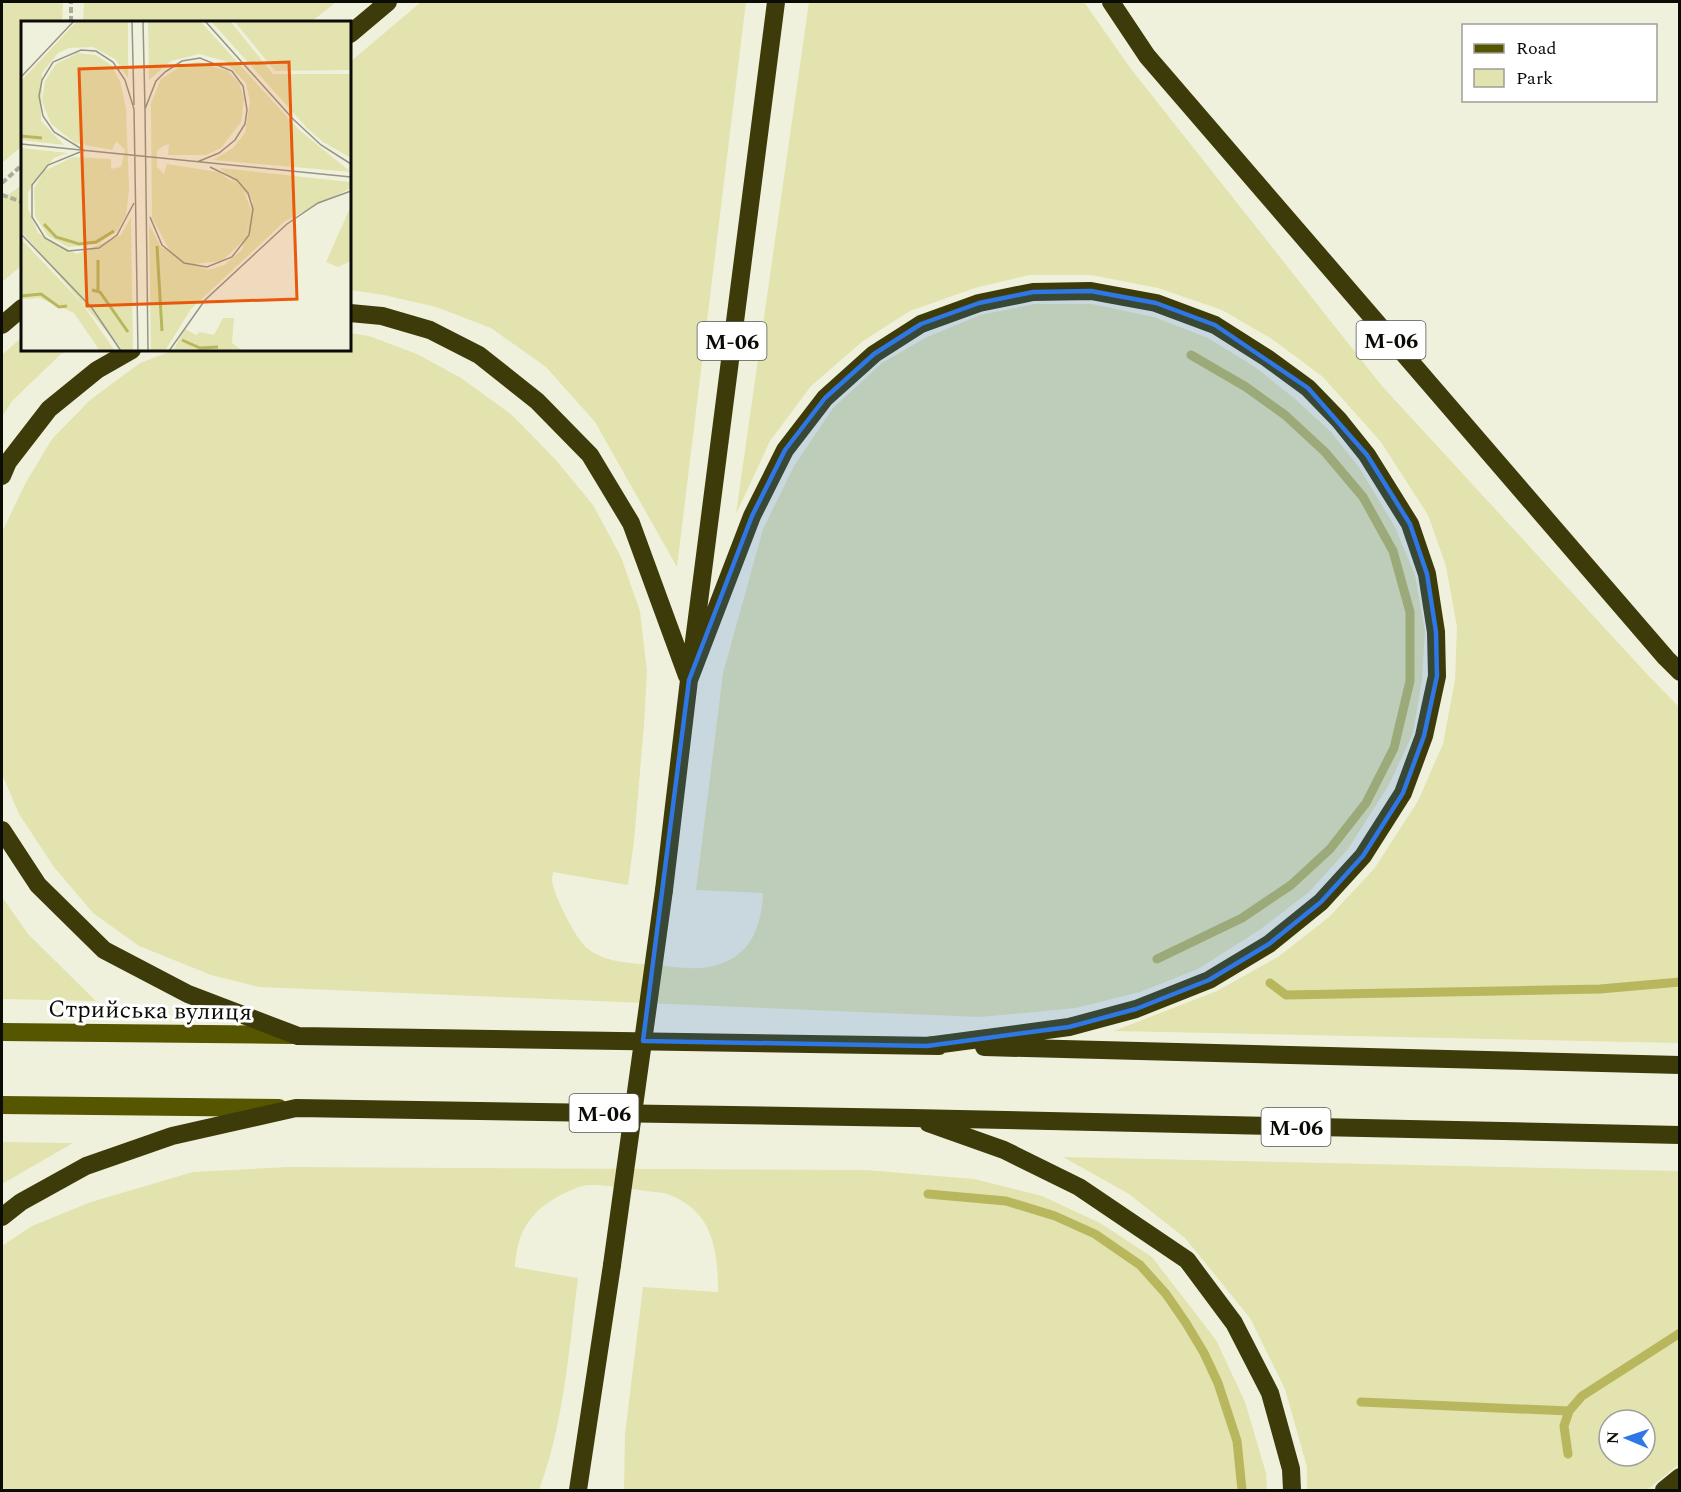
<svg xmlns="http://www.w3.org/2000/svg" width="1681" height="1492" viewBox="0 0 1681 1492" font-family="Spectral,serif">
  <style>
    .green { fill: #e2e3af; fill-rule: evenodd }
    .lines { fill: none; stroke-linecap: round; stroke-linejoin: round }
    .stream { stroke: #b8b75e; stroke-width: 9 }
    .path { stroke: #abac9c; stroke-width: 4; stroke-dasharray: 6 3; stroke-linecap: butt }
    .major { stroke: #565500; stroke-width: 18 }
    .highway { stroke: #3c3b09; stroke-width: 18 }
    .highway-bridge { stroke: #3c3b09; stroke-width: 18 }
    .marked { fill: #2e77e4; fill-opacity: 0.2; stroke: #2e77e4; stroke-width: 4.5; stroke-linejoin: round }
    .labels { text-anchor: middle; stroke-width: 6; stroke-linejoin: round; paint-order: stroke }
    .shield { fill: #fff; stroke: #555551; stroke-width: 1.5 }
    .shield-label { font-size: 22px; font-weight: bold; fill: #0c0c06 }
    .street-label { font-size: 24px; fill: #0c0c06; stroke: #fff }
    .inset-river { fill: none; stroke: #b8b75e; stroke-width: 3 }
    .inset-road { fill: none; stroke: #959587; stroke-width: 1.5 }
    .view { fill: #e8590c; fill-opacity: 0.15; stroke: #e8590c; stroke-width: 3 }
    .inset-edge { fill: none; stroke: #0c0c06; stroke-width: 3 }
  </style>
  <rect width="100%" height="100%" fill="#f0f1dd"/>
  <path class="green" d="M2 2H63L62 22H22V146L2 163Z
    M84 2H336L311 22H83Z
    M421 2H746L677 567 595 422 546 367 491 328 436 307 384 295 350 290V62Z
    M809 2H1084L1131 69 1382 386 1645 672 1679 707V1043L1114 1031 1217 991 1278 957 1329 917 1374 869 1418 801 1443 744 1455 680 1457 627 1446 566 1428 515 1381 442 1323 377 1272 339 1222 310 1158 288 1091 275H1030L975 288 910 311 863 341 811 386 770 441 736 514Z
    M22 185V265L2 282V199Z
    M1035 304H1092L1154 317 1208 338 1255 367 1294 398 1331 432 1359 467 1395 527 1415 575 1425 631 1422 680 1413 733 1389 785 1348 849 1309 892 1261 929 1198 969 1140 992 1076 1008 980 1017 259 987 211 975 139 946 93 913 54 867 19 814 2 774V532L25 484 52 439 90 400 140 363 174 350H350V333L369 336 417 354 461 378 512 415 555 459 593 505 621 557 640 611 647 672 644 725 634 841 628 885 553 872C553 872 552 880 552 881 554 896 576 940 588 949 607 963 632 963 654 965 669 966 685 969 700 968 746 964 761 934 763 893L696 890 723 673 763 529 794 466 833 408 882 363 925 338 980 315Z
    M22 337V350H69L61 354 12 401 2 417V355Z
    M2 897 28 934 96 1001 2 999Z
    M2 1142 73 1143 2 1184Z
    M1063 1157 1679 1171V1464L1647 1490H1307V1467L1285 1389 1250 1318 1185 1238 1129 1194ZM1609 1420H1645V1456H1609Z
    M288 1167 866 1170 974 1179 1042 1196 1100 1223 1152 1257 1216 1340 1245 1402 1266 1473 1267 1490H624L625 1434 643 1287 718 1292C718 1248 712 1208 664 1193 640 1191 614 1185 590 1185 581 1185 571 1190 563 1194 531 1210 517 1231 515 1267L578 1278C569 1349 564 1423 539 1490H2V1246L32 1226 91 1202 193 1172Z"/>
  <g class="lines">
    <path class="stream" d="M1157 959 1242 918 1291 885 1330 849 1366 803 1394 748 1410 681V612L1393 551 1363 497 1325 452 1285 415 1246 387 1191 355
      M1270 983 1286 995 1600 989 1680 982
      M928 1194 1006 1201 1055 1216 1095 1234 1140 1265 1166 1294 1186 1323 1204 1353 1218 1383 1237 1441 1242 1490
      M1361 1402 1569 1411
      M1568 1454 1564 1426 1569 1411 1582 1396 1680 1333"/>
    <path class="path" d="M71 22V2
      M2 183 22 165
      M2 195 22 202"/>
    <path class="major" d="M2 1032 293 1035
      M2 1105 279 1108"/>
    <path class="highway" d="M1111 2 1147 56 1666 658 1680 672
      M350 34 388 2
      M350 313 382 316 430 330 479 355 537 401 590 455 631 523 687 676
      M2 325 22 308
      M2 476 8 462 49 409 97 370 132 350
      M689 680 752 516 785 450 825 398 874 354 921 324 979 303 1033 292 1091 291 1156 303 1215 325 1267 358 1308 388 1339 420 1367 455 1410 524 1427 574 1436 632 1437 676 1424 736 1403 793 1363 856 1321 902 1269 944 1209 980 1136 1009 1069 1027 927 1046
      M2 830 38 885 104 950 188 994 298 1036 939 1046
      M664 890 689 680 776 2
      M984 1047 1680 1065
      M928 1123 1004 1150 1079 1187 1187 1260 1234 1323 1270 1393 1291 1469 1292 1490
      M2 1217 21 1202 86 1166 172 1136 296 1108 912 1118 1680 1135
      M578 1490 612 1265
      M1664 1490 1680 1477"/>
    <path class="highway-bridge" d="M612 1265 664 890"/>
  </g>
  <path class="marked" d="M1091 291 1156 303 1215 325 1308 388 1367 455 1410 524 1427 574 1436 632 1437 676 1424 736 1403 793 1363 856 1321 902 1269 944 1209 980 1136 1009 1069 1027 927 1046 643 1041 689 680 752 516 785 450 825 398 874 354 921 324 979 303 1033 292Z"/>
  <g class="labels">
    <g class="shield">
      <rect x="1356.5" y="321" width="69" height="38" rx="4.5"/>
      <rect x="697.5" y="322" width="69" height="38" rx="4.5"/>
      <rect x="569.5" y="1094" width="69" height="38" rx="4.5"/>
      <rect x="1261.5" y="1108" width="69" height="38" rx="4.5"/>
    </g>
    <g class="shield-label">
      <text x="1391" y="348">М-06</text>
      <text x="732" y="349">М-06</text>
      <text x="604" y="1121">М-06</text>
      <text x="1296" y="1135">М-06</text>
    </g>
    <g class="street-label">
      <text transform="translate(150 1010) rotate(1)" y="8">Стрийська вулиця</text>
    </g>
  </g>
  <g transform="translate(21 21)">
    <rect width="330" height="330" fill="#f0f1dd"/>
    <path d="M56 0H107V57L94 38 72 26 48 27 37 32 21 52 20 100 43 124 0 119V60ZM127 0H179L278 109 330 151 192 139 212 127 224 112 229 81 225 62 204 40 178 33 150 40 128 59ZM190 0H209L252 53H330V137L302 121 286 107ZM213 0H330V49L254 50ZM57 32 75 34 90 44 99 60 105 87 108 169 105 194 97 209 77 223 47 226 27 215 14 195 13 167 23 150 52 136 90 138V148L100 146 104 129 95 120 91 129 54 122 30 103 21 80 24 60 35 43ZM177 41 207 50 218 62 223 78 220 101 200 127 185 134H147L148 123 142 125 136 130V146L143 153 146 143 197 151 221 167 230 188 223 219 201 240 172 243 149 230 131 197 130 82 140 58 162 44ZM0 127 47 132 33 137 7 171V188L17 212 56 233 100 214 110 196 112 330H102L0 210ZM199 147 330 161V167L264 200 170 288 144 330H130L128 203 140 226 187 249 203 244 221 229 232 180ZM330 185V240L317 246 305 241ZM0 218 60 281 94 330H79L53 292 19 277 0 278ZM202 297H213L211 322 222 330H152L164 308 175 314 179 311 193 314Z" fill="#e2e3af"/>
    <path class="inset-river" d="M0 115 21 117M23 203 35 216 58 223 75 221 93 210M136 225 141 310M71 269 79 271 107 311M77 269V239M0 275 20 273 38 286 46 285M161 319 179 327 197 326"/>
    <path class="inset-road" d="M111 0 113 84M122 0 124 88M184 0 272 98 300 124 330 143M0 56 53 0M0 123 330 156M64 130 33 111 22 95 18 75 21 59 32 41 60 29 75 30 92 41 104 59 113 88 117 330M59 131 27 144 11 164V196L24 217 47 230 78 227 96 214 113 182M129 196 141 224 163 242 186 246 211 236 228 214 232 188 227 172 216 159 189 146M0 213 71 287 100 330M127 330 124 88 135 60 144 51 161 40 179 37 211 50 222 65 226 89 224 103 214 119 198 132 176 141M148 330 184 279 266 203 297 182 330 170"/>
    <path class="view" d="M268 41 276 278 66 285 58 48Z"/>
    <rect width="330" height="330" class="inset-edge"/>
  </g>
  <rect width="1681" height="1492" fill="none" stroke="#0c0c06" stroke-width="6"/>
  <rect x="1462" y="24" width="195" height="78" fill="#ffffff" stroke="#9e9e9b" stroke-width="1.5"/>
  <rect x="1474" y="44" width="30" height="9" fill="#565500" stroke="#9e9e9b" stroke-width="1.5"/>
  <text x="1516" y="54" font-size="18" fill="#0c0c06">Road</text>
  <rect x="1474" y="69" width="30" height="18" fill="#e2e3af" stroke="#9e9e9b" stroke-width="1.5"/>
  <text x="1516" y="84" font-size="18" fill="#0c0c06">Park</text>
  <g transform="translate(1627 1438) rotate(272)"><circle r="28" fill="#ffffff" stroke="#9e9e9b" stroke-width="1.5"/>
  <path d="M0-4.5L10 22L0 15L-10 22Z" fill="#2e77e4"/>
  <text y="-9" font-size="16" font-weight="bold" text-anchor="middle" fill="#0c0c06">N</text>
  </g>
</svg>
